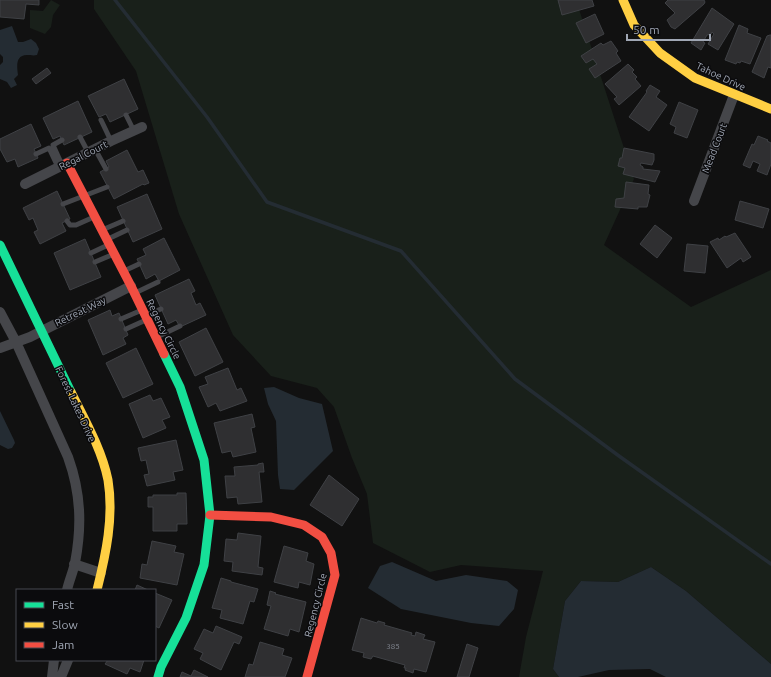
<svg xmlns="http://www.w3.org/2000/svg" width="771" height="677" viewBox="0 0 771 677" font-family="Ubuntu,sans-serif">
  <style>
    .green { fill: #19201a }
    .water { fill: #242c33 }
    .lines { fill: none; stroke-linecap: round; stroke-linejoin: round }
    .stream { stroke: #242c33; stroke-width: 3.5 }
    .building { fill: #2f2f31; stroke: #3f4145 }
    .lane { stroke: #45464a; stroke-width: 5 }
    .street { stroke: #45464a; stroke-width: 10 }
    .fast { stroke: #16e098; stroke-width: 9 }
    .slow { stroke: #ffcf43; stroke-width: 9 }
    .jam { stroke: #f24e42; stroke-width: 9 }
    .labels { text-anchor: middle; stroke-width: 3; stroke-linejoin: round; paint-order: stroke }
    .number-label { font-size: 8px; fill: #848993 }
    .street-label { font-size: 10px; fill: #a0a7b4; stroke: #0b0b0d }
  </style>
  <rect width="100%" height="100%" fill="#111"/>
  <path class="green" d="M51 0 60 5 53 15 51 27 45 34 30 28V10L43 11Z
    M94 0H576L634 179 604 245 691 307 771 270V664L686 591 651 567 618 582 581 581 565 601 553 669 559 677H519L526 637 543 571 461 565 430 572 373 543 367 494 352 458 334 407 317 388 271 376 233 335 179 214 136 71 94 9Z"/>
  <path class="water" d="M12 26 18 42H23L31 39 36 43 39 49 37 55C33 56 31 55 27 55 15 55 17 67 18 75L14 79 17 85 11 88 7 82 0 79V65L3 62V57L0 54V30Z
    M274 387 299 398 322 404 333 451 294 490 280 489 278 475 276 421 268 404 264 388Z
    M0 411 14 440 15 443 12 448 8 449 0 445Z
    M392 562 436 581 466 575 507 581 518 590 514 609 499 626 471 623 401 609 368 588 380 566Z
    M651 567 686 591 771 664V677H666L650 669 609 670 578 677H559L553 669 565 601 581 581 618 582Z"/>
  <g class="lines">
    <path class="stream" d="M115 0 207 117 267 202 401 251 515 379 619 456 771 564"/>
  </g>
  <path class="building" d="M0 0H39V5L26 4 24 19 0 17Z
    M558 0H592L594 6 562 15Z
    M668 0H704L705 2 704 4 675 29 671 27 667 20 675 13 665 3Z
    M712 8 734 24 718 50 708 44 714 34 712 32 711 34 707 35 703 42 705 43 701 50 691 43Z
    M595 14 604 34 586 43 576 23Z
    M739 25 748 29 747 33 761 38 750 64 741 61 740 63 737 62 736 64 725 60Z
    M770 35H771V68L768 67 764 78 752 72 767 36Z
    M611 41 618 51 616 53 621 61 595 78 589 69 597 64 593 59 586 63 581 56 601 43 603 45Z
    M628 64 634 70 632 72 637 77 635 79 641 86 619 105 614 99 617 97 605 84Z
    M47 68 51 73 36 84 32 79Z
    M124 79 138 109 110 122 106 114 99 117 88 96Z
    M650 85 660 91 656 97 667 105 649 131 629 117 647 92 646 91Z
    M78 101 92 132 64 145 60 136 53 139 43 118Z
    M679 102 698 110 687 138 674 133 676 127 670 124Z
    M31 124 41 146 34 149 38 158 18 167 15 159 7 162 0 149V139Z
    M758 136 768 140 767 141 771 143V164L767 175 757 171 760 164 753 161 750 168 743 165 752 144 754 145Z
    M624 148 654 154V160L652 165 641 163 640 165 643 167V169L660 171 655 182 623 174 625 168 618 166 620 158H622Z
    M127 150 138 172 143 170 149 183 144 185 143 184 114 199 100 172 109 167 106 161Z
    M626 182 649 185 648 194 650 195 647 207H638V209L615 207 616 199 624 198Z
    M57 191 70 219 62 223 66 231 40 244 34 232 38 230 33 218 29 220 23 208Z
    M147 194 162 229 133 242 117 207Z
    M740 201 769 209 763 228 735 220Z
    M655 225 672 238 657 258 640 244Z
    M735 233 751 257 743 262 741 258 727 268 710 242 718 238 719 240 725 236 726 237Z
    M164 238 180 270 159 281 155 274 146 279 137 259 146 255 143 249Z
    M85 239 101 277 70 290 54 253Z
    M687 244 708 246 705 273 684 271Z
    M189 279 195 291 191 293 196 305 200 303 206 315 180 327 176 320 168 324 155 295Z
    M110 310 112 316 119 313 128 335 123 338 126 344 103 355 88 320Z
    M206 328 223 362 195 376 179 342Z
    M136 348 153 384 123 398 106 363Z
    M228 368 237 390 241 388 247 401 220 411 216 403 208 407 199 387 208 384 205 377Z
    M150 395 153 401 161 398 170 417 162 420 166 428 143 438 129 404Z
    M252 414 255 427 251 428 256 452 233 457 231 451 222 453 214 423Z
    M176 440 183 470 173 472 175 480 147 486 144 475 149 474 146 460 141 461 138 448Z
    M263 463 264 472H259L262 502 238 504 237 497 227 498 225 476H235L234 467 258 465V464Z
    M329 475 359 499 342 526 310 505Z
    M177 493H186L187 524H177V531H153V507H148V497H153V495H177Z
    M238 533 261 536 258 567 263 568 262 575 232 571 233 562 224 561 226 539 237 540Z
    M152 541 176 546 174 552 184 554 177 585 140 578 142 564 147 565Z
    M284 546 308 553 306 561 314 564 310 585 299 582 298 588 274 582Z
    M221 578 231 581V582L258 589 254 602 250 601 243 624 220 618 222 610 212 608Z
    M137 585 148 590H135Z
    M270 591 276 593 275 594 306 602 299 632 290 629 288 636 264 629 271 606 267 605Z
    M155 593 172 600 159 628 155 626Z
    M361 618 377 623 378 621 385 623 384 625 412 633 411 635 415 636 416 632 425 635 423 639 435 642 426 672 414 669 413 673 405 670 406 668H404L405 665 373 656 371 659 363 657 364 653 352 650Z
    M216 626 242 637 239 644 234 642 221 670 200 659 203 653 194 649 204 629 213 633Z
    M260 642 284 649 282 655 292 658 285 677H245L249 664 253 665Z
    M467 644 478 648 469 677H457Z
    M108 660H144L140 672 130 668 127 674 105 664Z
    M194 670 208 677H180L182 672 191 676Z"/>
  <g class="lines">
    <path class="lane" d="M126 115 134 131
      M101 120 111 141
      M80 137 88 152
      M95 149 106 169
      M36 154 49 148 58 167
      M62 165 53 145 62 140
      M63 204 107 187
      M67 221 70 225H76L94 217
      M102 230 123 221
      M108 239 127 230
      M91 253 108 245
      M95 262 114 254
      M124 271 139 264
      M135 293 158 282
      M146 315 161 309
      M121 319 142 310
      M126 329 146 320
      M157 337 180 326"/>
    <path class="street" d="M25 184 111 141 142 127
      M694 201 734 95
      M0 312 16 342 68 457C81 493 82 526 75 563 73 572 69 581 67 590
      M0 348 30 337 131 286
      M74 564 101 573
      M52 677 54 660
      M61 677 68 660"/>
    <path class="fast" d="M0 245 71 392
      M158 677 161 667 186 618 204 565 210 515 204 460 180 387 164 354"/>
    <path class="slow" d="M623 0 634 25 660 53 695 78 771 109
      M71 392C85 420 102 450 108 480 114 517 106 554 97 590"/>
    <path class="jam" d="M67 163 131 286 164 354
      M210 515 271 517 304 525 322 537 331 553 335 575 307 677"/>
  </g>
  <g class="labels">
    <g class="number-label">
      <text x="393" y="649">385</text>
    </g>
    <g class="street-label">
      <text transform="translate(721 76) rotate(25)" y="4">Tahoe Drive</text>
      <text transform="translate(714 148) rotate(-69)" y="4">Mead Court</text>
      <text transform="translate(83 155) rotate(-27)" y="4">Regal Court</text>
      <text transform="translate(80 311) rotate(-26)" y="4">Retreat Way</text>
      <text transform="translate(164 329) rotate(64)" y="4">Regency Circle</text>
      <text transform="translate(76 404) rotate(65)" y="4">Forest Lakes Drive</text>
      <text transform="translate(315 605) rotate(-76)" y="4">Regency Circle</text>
    </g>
  </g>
  <rect x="16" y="589" width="140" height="72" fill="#0b0b0d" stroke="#474950"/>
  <rect x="24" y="602" width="20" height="6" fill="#16e098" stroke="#474950"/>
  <text x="52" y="609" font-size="12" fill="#a0a7b4">Fast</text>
  <rect x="24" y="622" width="20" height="6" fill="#ffcf43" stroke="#474950"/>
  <text x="52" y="629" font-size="12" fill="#a0a7b4">Slow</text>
  <rect x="24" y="642" width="20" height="6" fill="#f24e42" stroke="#474950"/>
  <text x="52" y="649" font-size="12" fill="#a0a7b4">Jam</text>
  <path d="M627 34v6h83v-6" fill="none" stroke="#a0a7b4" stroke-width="2"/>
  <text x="633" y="34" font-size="12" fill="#a0a7b4" stroke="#0b0b0d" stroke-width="3" paint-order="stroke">50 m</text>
</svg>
